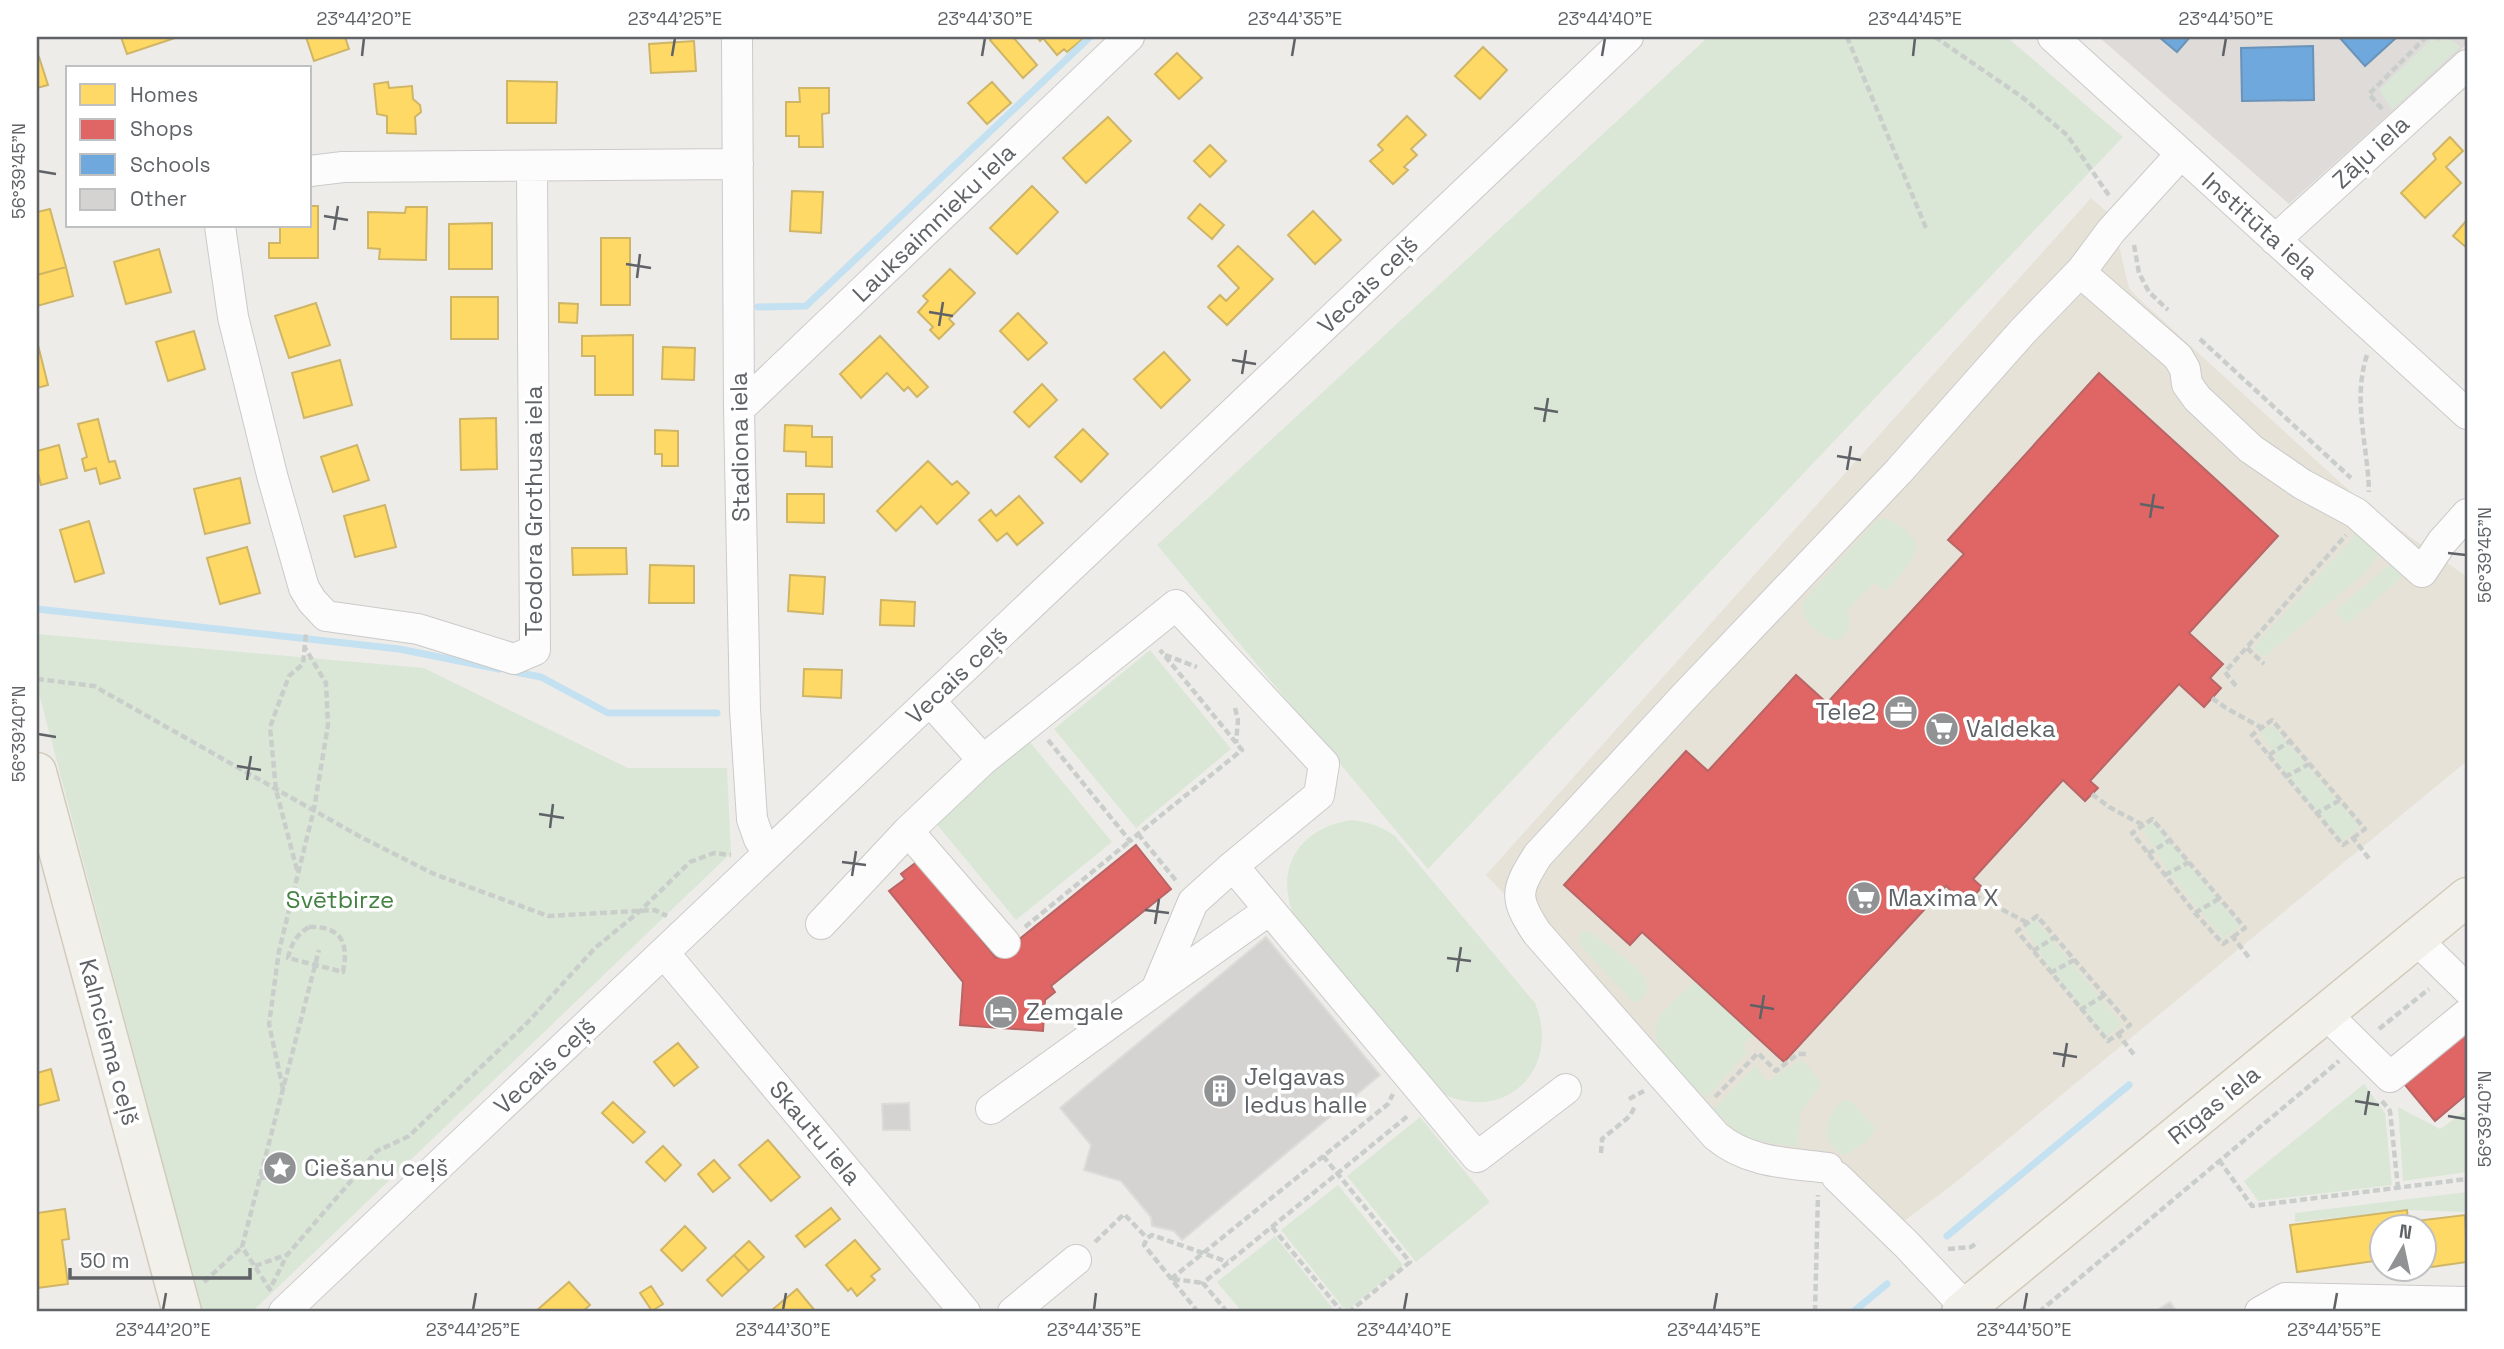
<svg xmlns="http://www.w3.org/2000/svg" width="2504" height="1349" viewBox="0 0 2504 1349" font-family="'Space Grotesk',sans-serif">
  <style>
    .commercial { fill: #e6e2d8 }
    .education { fill: #dedbd8 }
    .green { fill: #dae7d7 }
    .homes { fill: #ffd966; stroke: #cfb566; stroke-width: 2 }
    .shops { fill: #e06666; stroke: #b96566; stroke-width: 2 }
    .schools { fill: #6fa8dc; stroke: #6a93b9; stroke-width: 2 }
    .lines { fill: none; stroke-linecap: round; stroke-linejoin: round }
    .stream { stroke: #c4e1f1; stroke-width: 7 }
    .building { fill: #d5d3d2; stroke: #dddcd8; stroke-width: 2 }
    .minor-casing { stroke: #cbcac9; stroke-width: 32 }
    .major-casing { stroke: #d2caba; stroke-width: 41 }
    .path { stroke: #cacecb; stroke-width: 4.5; stroke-dasharray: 7 3.5; stroke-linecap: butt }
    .minor { stroke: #fcfcfc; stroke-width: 30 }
    .major { stroke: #f2f0ea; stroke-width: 38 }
    .ticks { fill: none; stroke: #5f6266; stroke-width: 2.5 }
    .labels { text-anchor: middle; stroke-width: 7; stroke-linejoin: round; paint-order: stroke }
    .street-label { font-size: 24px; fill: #5f6266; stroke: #fff }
    .poi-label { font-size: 24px; fill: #5f6266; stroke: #fff; text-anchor: start }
    .park-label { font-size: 24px; fill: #438242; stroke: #fff }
    .neatline { fill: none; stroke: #5f6266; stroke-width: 2.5 }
    .ticks-label { font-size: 18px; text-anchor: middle; fill: #5f6266 }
  </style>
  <rect width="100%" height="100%" fill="#eeece9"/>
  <path class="commercial" d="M2091 198 2126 228 2119 246 2129 288 2138 298 2364 504 2467 577V761L1951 1186 1892 1230 1837 1177 1757 1159 1486 875Z"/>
  <path class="education" d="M2099 37H2467V44L2289 204Z"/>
  <path class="green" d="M1708 37H2007L2123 137 1428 869 1157 545Z
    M2444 37H2447L2460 47 2392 110 2379 90 2433 38 2438 43Z
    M1883 518C1897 521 1907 531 1916 542 1916 562 1898 577 1885 591L1874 583 1847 610C1851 625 1851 635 1835 641 1819 633 1795 619 1805 599L1875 522Z
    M2356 534 2378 552 2377 557 2364 574 2264 657 2253 648Z
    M2395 560 2402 573 2401 578 2347 624 2336 612 2337 609Z
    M37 634 424 668 628 768H727L731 853 252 1312H202L37 686Z
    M1150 650 1231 749 1136 828 1054 729Z
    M2273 726 2360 827 2343 841 2286 775 2260 731Z
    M1030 742 1112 842 1016 920 934 821Z
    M1351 820C1368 822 1381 826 1395 836L1535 1003C1562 1067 1507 1124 1443 1094L1296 921C1273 871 1296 829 1351 820Z
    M2153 821 2240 926 2223 939 2168 871 2142 829Z
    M2035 919 2122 1024 2106 1037 2050 969 2024 927Z
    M1583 931 1591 932C1604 943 1636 964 1644 977 1649 986 1647 996 1639 1002L1632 1001 1580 945 1578 936Z
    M1695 981 1753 1034 1743 1046 1747 1053 1706 1098C1690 1081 1646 1048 1657 1022 1664 1007 1683 993 1695 981Z
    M1801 1060 1806 1063 1821 1084 1800 1114 1798 1147 1743 1139 1713 1109 1755 1066 1767 1081Z
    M2364 1084 2385 1113 2392 1185 2258 1201 2244 1181Z
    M1845 1100 1851 1101 1874 1126 1875 1131 1867 1141 1846 1155C1816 1146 1824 1114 1845 1100Z
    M2398 1107 2440 1129 2467 1110V1172L2403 1181Z
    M1420 1117 1490 1202 1416 1262 1347 1176Z
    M1338 1185 1403 1265 1346 1311 1281 1230Z
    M2467 1192V1215L2464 1212 2409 1210 2295 1222V1213Z
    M1275 1236 1336 1312H1242L1217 1282Z"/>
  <path class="homes" d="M121 37H178L127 54Z
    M306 37H345L349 49 314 61Z
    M993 37H1013L1037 65 1023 78 990 40Z
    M1037 37H1085L1067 52 1064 49 1057 55 1043 38 1040 41Z
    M694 41 696 71 651 73 649 44Z
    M1483 47 1507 70 1480 99 1455 76Z
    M1177 53 1202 78 1179 99 1155 74Z
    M39 57 48 85 37 88V58Z
    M507 81 557 82 556 123H507Z
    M388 82 389 88 412 86 413 99 420 105 421 112 415 117 416 134 387 133V116L377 114 374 84Z
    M992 82 1011 103 987 124 968 103Z
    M799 88H829V113L822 114 823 147H799V136H786V102H800Z
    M1407 116 1426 135 1411 149 1417 155 1404 167 1408 170 1393 184 1370 161 1383 150 1378 145Z
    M1108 117 1131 141 1086 183 1063 158Z
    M2450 137 2463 151 2446 167 2461 183 2425 218 2401 193 2436 159 2433 154Z
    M1210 145 1226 161 1210 177 1194 161Z
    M1032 186 1058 212 1017 254 990 228Z
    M792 191 823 192 821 233 790 231Z
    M1200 204 1224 225 1212 239 1188 218Z
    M310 206H318V258H269V243H280V226H310Z
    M406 207H427L426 260 379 259 380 249 368 248V212L405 213Z
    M50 209 66 267 37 275V212Z
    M1313 211 1341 240 1315 264 1288 235Z
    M2467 220V248L2453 236Z
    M492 223V269H449V224Z
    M601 238H630V305H601Z
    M1238 246 1273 279 1227 325 1208 307 1220 295 1226 301 1239 288 1218 266Z
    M159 249 171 292 126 304 114 262Z
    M66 267 73 296 37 306V275Z
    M950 269 975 293 949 319 954 324 939 339 930 330 933 327 918 312 928 301 923 296Z
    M451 297H498V339H451Z
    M316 303 330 345 289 358 275 316Z
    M559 303 578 304 577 323 559 322Z
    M1018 313 1047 343 1028 360 1000 331Z
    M194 331 205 369 168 381 156 342Z
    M633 335V395H595V356H582V336Z
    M880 336 928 387 917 397 908 387 904 391 887 373 861 398 840 374Z
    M37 341 48 385 37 388Z
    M663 347 695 348 694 380 662 379Z
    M1164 352 1190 380 1161 408 1134 379Z
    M340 360 352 405 304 418 292 373Z
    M1042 384 1057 400 1029 427 1014 412Z
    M496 418 497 469 461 470 460 419Z
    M98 419 109 462 115 461 120 478 100 484 96 468 85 471 82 459 87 457 78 424Z
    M785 425 812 426V437H832V467L806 466V452L784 451Z
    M1083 429 1108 454 1081 482 1055 457Z
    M655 430 678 431V466H662V454H655Z
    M59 445 67 478 41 485 37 469V451Z
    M357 445 369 480 333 492 321 457Z
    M928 461 952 485 957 481 969 493 937 524 921 506 896 531 877 511Z
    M240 478 250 523 205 534 194 489Z
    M787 494H824V523L787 522Z
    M1019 496 1043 523 1017 545 1007 533 997 541 979 520 991 510 996 516Z
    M385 505 396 547 355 557 344 516Z
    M89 521 104 573 75 582 60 530Z
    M247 547 260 593 220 604 207 558Z
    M572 548H626L627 574 573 575Z
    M650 565 694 566V603H649Z
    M790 575 825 577 823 614 788 611Z
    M881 600 915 602 914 626 880 625Z
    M804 669 842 670 841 698 803 696Z
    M678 1043 698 1067 674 1086 654 1062Z
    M51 1069 59 1100 37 1106V1073Z
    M613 1102 645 1132 633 1143 602 1113Z
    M768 1140 800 1177 771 1201 739 1165Z
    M663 1146 681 1165 665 1181 646 1162Z
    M714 1160 730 1178 713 1192 698 1174Z
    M831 1208 840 1219 805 1247 796 1236Z
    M65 1209 69 1239 62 1240 68 1284 37 1288V1213Z
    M2407 1210 2408 1222 2465 1215 2467 1262 2424 1268V1226H2382V1260L2297 1272 2290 1225Z
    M685 1226 706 1248 682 1271 661 1250Z
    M855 1240 880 1269 871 1276 875 1280 857 1296 851 1288 848 1291 826 1265Z
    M749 1241 764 1257 749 1271 734 1255Z
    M734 1255 749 1271 722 1296 707 1280Z
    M569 1282 590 1305 582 1312H535Z
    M651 1286 663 1304 652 1311 640 1293Z
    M797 1289 816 1312H774L772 1310Z"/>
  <path class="shops" d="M2099 373 2278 536 2189 633 2223 664 2210 678 2221 688 2204 707 2179 684 2090 781 2098 788 2085 801 2063 780 1973 879 1982 887 1966 904 1946 886 1784 1062 1642 932 1630 945 1564 885 1686 751 1708 771 1796 675 1827 703 1964 554 1948 540Z
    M1136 845 1171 889 1051 986 1055 992 1045 1000 1043 1031 960 1025 963 982 889 891 905 879 901 874 918 861 996 958Z
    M2467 1033V1094L2435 1121 2405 1085Z"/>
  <path class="schools" d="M2159 37H2190L2177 52Z
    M2339 37H2397L2365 66Z
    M2313 46 2314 100 2242 101 2241 48Z"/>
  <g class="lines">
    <path class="stream" d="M758 307 806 306 1090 37
      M37 609 399 649 499 669
      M510 671 541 677 608 713H717
      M1947 1236 2129 1085
      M1853 1312 1887 1284"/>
  </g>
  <path class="building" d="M1266 937 1380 1075 1182 1240 1174 1231 1152 1226 1151 1217 1121 1181 1084 1170 1091 1145 1060 1108Z
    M909 1103 910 1130H883L882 1104Z
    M2170 1302 2177 1312H2153L2159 1309Z"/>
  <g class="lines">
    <g class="minor-casing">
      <path id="minor" d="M737 37 739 409 745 710 752 819 759 839 768 852
        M2053 37 2467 414
        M310 171 343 167 738 164
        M220 226 233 317 272 475 304 588 312 601 326 616 418 629 514 659 535 650 532 167
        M2275 240 2467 65
        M2080 272 2178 357 2185 369 2187 384 2197 398 2251 449 2302 484 2356 513 2422 572 2442 542 2467 514
        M739 409 1129 37
        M930 701 983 760
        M908 831 983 760 1176 605 1324 764 1319 795 1233 866 1193 902 1156 990 991 1109
        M1233 866 1477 1157 1566 1089
        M821 924 908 831 1005 943
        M2416 939 2467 989
        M664 953 965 1312
        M1156 990 1268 911
        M2325 1013 2390 1077 2467 1014
        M1828 1168C1788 1163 1748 1163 1716 1136L1537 933C1513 897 1516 890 1538 855L1683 698 1899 471 2023 331 2082 270 2111 231 2181 154
        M1837 1177 1907 1245 1970 1312
        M284 1312C733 889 1181 463 1628 37
        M1013 1312 1076 1260
        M2260 1312 2285 1298 2467 1302"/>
    </g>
    <g class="major-casing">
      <path id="major" d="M37 772 182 1312
        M1961 1312 2467 897"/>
    </g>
    <path class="path" d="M1847 37 1926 228
      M1935 37 2022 97 2067 135 2110 197
      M2382 109 2369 94 2426 37
      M2134 245 2139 273 2149 292 2168 310
      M2200 339 2351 478
      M2367 355C2352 400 2368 446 2369 492
      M2247 648 2264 664
      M1165 655 1197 667
      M37 679 94 686 359 836 434 874 548 916 655 910 667 916
      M2236 686 2225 672 2346 535
      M2212 698 2226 708 2262 728
      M1235 708 1238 720 1236 743
      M1048 740 1130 841 1138 834 1242 750 1160 650
      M2269 755 2290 741
      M2285 777 2309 764
      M2092 794 2109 807 2143 825
      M2315 814 2340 800
      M1138 834 1178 883
      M2353 838 2365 829 2272 720 2252 735 2343 845 2353 838 2371 861
      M2148 854 2170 840
      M297 870 276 790 270 727 289 676 303 664 306 633
      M2165 875 2189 862
      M1974 895 2028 923
      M2195 913 2220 898
      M309 927C341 926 349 942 343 972L288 958C291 944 296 935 309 927Z
      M1025 927 1130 841
      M2233 937 2245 928 2152 819 2132 833 2195 913 2223 944 2233 937 2251 960
      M2033 951 2055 937
      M2050 973 2074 960
      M2080 1010 2105 995
      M2379 1029 2429 989
      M2118 1034 2130 1025 2037 916 2017 931 2108 1041 2118 1034 2135 1056
      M283 1089 269 1024 279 951 314 809 328 725 326 683 305 648
      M1715 1097 1758 1053 1776 1071 1798 1054H1808
      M1629 1099 1644 1091
      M2382 1101 2390 1111 2398 1188
      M1601 1153 1602 1139 1630 1116 1635 1106
      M1323 1156 1410 1262 1349 1312
      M2219 1160 2252 1206 2467 1179
      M260 1178 278 1176
      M1272 1227 1342 1312
      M1095 1242 1124 1214 1147 1238
      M1948 1249 1971 1247 1978 1242
      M255 1266 286 1255
      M1171 1279 1388 1104 1393 1094
      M1173 1279 1203 1283
      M204 1282 242 1247
      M272 1285 287 1255 377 1151 409 1136 528 1022 595 948 640 911 690 862 714 853 731 855
      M271 1291 242 1247 319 950
      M1198 1312 1144 1245 1147 1238 1152 1235 1228 1262
      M1227 1312 1203 1283 1409 1115
      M1815 1312 1818 1195
      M2039 1312 2339 1061"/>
    <use href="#minor" class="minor"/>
    <use href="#major" class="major"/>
  </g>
  <path class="ticks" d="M362 56 364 38M672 56 675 38M982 56 985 38M1292 56 1295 38M1602 56 1605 38M1913 56 1915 38M2223 56 2226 38M38 171 56 174M324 216 348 220M334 230 338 206M626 264 651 268M637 278 640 254M929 312 953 316M939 326 943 302M1232 360 1256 364M1242 374 1246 350M1534 408 1558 412M1544 422 1548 398M1837 456 1861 460M1847 470 1851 446M2140 504 2164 508M2150 518 2154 494M2448 553 2466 555M38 734 56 737M237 766 261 770M247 780 251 756M539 814 564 818M550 828 553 804M842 862 866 865M852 876 856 851M1145 910 1169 913M1155 924 1159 899M1447 958 1471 961M1457 972 1461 947M1750 1005 1774 1009M1760 1019 1764 995M2053 1053 2077 1057M2063 1067 2067 1043M2355 1101 2379 1105M2365 1115 2369 1091M2448 1116 2466 1119M163 1310 166 1293M473 1310 476 1293M783 1310 786 1293M1094 1310 1096 1293M1404 1310 1407 1293M1714 1310 1717 1293M2024 1310 2027 1293M2334 1310 2337 1293"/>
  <defs>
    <g id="office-disc" transform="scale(1.75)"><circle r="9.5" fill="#919294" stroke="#fff"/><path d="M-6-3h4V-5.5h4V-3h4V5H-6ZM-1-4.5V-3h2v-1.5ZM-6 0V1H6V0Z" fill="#fff"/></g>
    <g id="supermarket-disc" transform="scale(1.75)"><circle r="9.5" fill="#919294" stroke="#fff"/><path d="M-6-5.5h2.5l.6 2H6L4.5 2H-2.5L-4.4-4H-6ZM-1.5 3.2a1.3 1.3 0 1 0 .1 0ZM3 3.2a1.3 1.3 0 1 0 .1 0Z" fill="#fff"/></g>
    <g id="hotel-disc" transform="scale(1.75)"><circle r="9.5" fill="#919294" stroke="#fff"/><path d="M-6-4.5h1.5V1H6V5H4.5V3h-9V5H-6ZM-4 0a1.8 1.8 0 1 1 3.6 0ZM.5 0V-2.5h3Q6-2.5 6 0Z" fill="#fff"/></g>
    <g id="building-disc" transform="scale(1.75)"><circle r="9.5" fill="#919294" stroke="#fff"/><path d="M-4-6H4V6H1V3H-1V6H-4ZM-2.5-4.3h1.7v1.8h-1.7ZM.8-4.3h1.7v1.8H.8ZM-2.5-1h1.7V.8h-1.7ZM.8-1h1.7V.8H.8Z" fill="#fff"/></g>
    <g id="sight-disc" transform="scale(1.75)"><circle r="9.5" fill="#919294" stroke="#fff"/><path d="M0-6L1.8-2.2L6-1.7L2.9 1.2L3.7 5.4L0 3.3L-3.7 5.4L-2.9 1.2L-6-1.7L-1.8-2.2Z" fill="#fff"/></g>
  </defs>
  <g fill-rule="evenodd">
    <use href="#office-disc" x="1901" y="712"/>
    <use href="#supermarket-disc" x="1942" y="729"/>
    <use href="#supermarket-disc" x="1864" y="898"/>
    <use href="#hotel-disc" x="1001" y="1012"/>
    <use href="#building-disc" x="1220" y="1091"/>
    <use href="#sight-disc" x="280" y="1168"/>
  </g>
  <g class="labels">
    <g class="street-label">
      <text transform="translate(2371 152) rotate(-43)" y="8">Zāļu iela</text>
      <text transform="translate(934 223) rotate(-44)" y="8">Lauksaimnieku iela</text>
      <text transform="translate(2260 226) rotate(42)" y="8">Institūta iela</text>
      <text transform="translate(1368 285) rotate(-44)" y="8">Vecais ceļš</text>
      <text transform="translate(740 447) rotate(-91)" y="8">Stadiona iela</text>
      <text transform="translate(534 511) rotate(-90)" y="8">Teodora Grothusa iela</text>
      <text transform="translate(957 676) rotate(-43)" y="8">Vecais ceļš</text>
      <text transform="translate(109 1042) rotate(75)" y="8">Kalnciema ceļš</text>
      <text transform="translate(545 1066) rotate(-43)" y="8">Vecais ceļš</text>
      <text transform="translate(2214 1105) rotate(-39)" y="8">Rīgas iela</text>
      <text transform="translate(815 1133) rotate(50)" y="8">Skautu iela</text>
    </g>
    <g class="poi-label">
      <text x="1876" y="720" text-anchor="end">Tele2</text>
      <text x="1966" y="737">Valdeka</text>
      <text x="1888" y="906">Maxima X</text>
      <text x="1026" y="1020">Zemgale</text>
      <text x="1244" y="1085">Jelgavas<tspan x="1244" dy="28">ledus halle</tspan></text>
      <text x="304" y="1176">Ciešanu ceļš</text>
    </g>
    <g class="park-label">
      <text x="340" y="908">Svētbirze</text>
    </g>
  </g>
  <rect width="2504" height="1349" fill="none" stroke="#ffffff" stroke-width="77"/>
  <rect x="66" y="66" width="245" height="161" fill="#ffffff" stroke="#bfc0c2" stroke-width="2"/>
  <rect x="80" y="84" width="35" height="21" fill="#ffd966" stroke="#bfc0c2" stroke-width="2"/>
  <text x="130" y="102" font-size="21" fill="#5f6266">Homes</text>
  <rect x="80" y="119" width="35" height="21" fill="#e06666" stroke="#bfc0c2" stroke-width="2"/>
  <text x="130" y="136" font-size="21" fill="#5f6266">Shops</text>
  <rect x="80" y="154" width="35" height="21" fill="#6fa8dc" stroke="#bfc0c2" stroke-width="2"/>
  <text x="130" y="172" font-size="21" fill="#5f6266">Schools</text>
  <rect x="80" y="189" width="35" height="21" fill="#d5d3d2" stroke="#bfc0c2" stroke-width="2"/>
  <text x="130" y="206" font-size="21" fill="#5f6266">Other</text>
  <g transform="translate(2403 1248) rotate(9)"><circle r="33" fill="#ffffff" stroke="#bfc0c2" stroke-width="2"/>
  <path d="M0-5L12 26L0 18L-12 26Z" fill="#919294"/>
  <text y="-10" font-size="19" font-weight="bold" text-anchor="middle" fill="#5f6266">N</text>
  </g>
  <path d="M70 1268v10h180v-10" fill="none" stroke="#5f6266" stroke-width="3.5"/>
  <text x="80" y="1268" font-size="21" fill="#5f6266" stroke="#ffffff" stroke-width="5" paint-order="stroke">50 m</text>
  <rect x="38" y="38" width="2428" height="1272" class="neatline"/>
  <g class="ticks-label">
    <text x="364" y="25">23°44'20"E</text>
    <text x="675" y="25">23°44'25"E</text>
    <text x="985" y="25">23°44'30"E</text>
    <text x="1295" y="25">23°44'35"E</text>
    <text x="1605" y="25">23°44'40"E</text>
    <text x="1915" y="25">23°44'45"E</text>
    <text x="2226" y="25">23°44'50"E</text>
    <text transform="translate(19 171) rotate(-90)" y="6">56°39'45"N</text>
    <text transform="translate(2485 555) rotate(-90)" y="6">56°39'45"N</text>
    <text transform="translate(19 734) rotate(-90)" y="6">56°39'40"N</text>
    <text transform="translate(2485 1119) rotate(-90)" y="6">56°39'40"N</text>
    <text x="163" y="1336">23°44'20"E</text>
    <text x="473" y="1336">23°44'25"E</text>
    <text x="783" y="1336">23°44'30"E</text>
    <text x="1094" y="1336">23°44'35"E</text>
    <text x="1404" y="1336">23°44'40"E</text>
    <text x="1714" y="1336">23°44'45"E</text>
    <text x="2024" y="1336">23°44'50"E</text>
    <text x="2334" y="1336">23°44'55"E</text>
  </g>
</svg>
